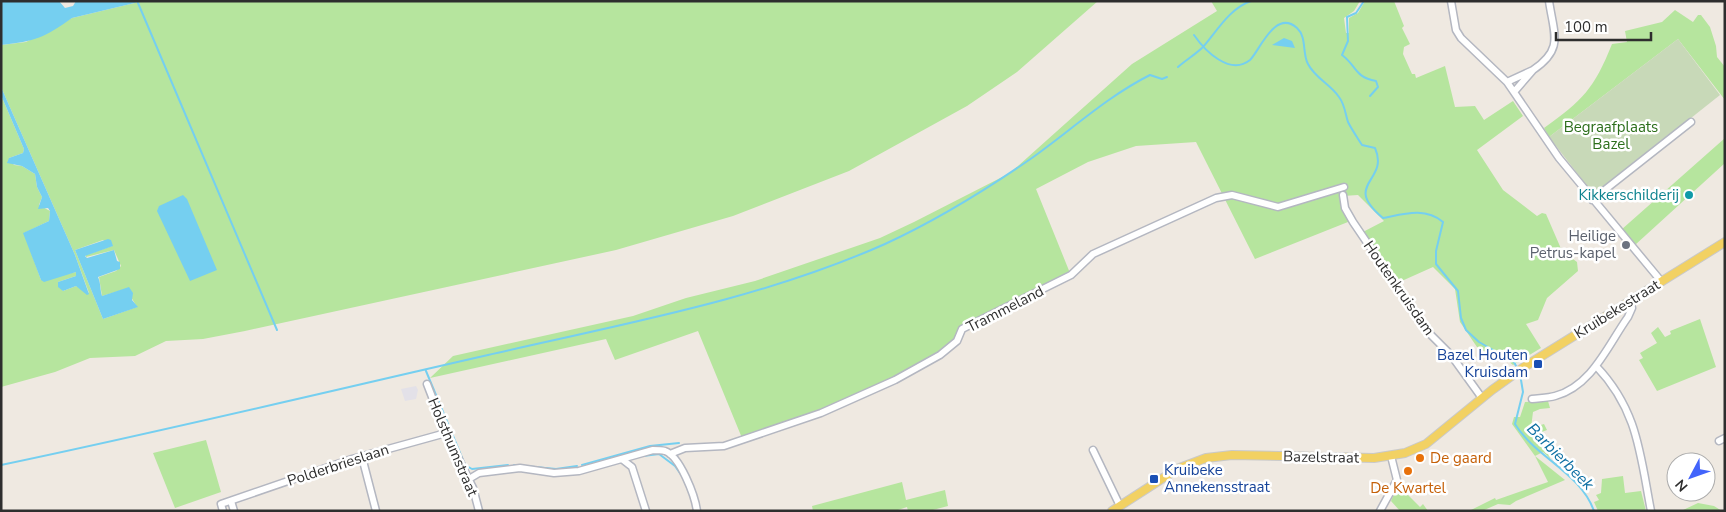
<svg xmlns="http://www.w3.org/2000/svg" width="1726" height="512" viewBox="0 0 1726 512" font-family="'Nunito Sans',sans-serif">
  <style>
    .industrial { fill: #e3e1e8 }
    .green { fill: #b6e59e; fill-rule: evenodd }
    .cemetery { fill: #c8d9b8 }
    .water { fill: #75cff0 }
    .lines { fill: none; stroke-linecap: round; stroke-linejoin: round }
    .stream { stroke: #75cff0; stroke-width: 2 }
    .minor-casing { stroke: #b4b7c1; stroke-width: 9 }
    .major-casing { stroke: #c9c9c9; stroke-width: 10 }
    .minor { stroke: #fff; stroke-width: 6 }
    .major { stroke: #f2d163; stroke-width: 8 }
    .culture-dot { fill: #0f9aa8; stroke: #fff; stroke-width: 2 }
    .worship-dot { fill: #6b7280; stroke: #fff; stroke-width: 2 }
    .transit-dot { fill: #1a4fb4; stroke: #fff; stroke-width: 2 }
    .food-dot { fill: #e8710a; stroke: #fff; stroke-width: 2 }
    .labels { text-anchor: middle; stroke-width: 5; stroke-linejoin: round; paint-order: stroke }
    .park-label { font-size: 15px; fill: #2c6e1b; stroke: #fff }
    .culture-label { font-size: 15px; fill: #0d838f; stroke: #fff; text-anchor: end }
    .worship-label { font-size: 15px; fill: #5b616d; stroke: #fff; text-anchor: end }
    .street-label { font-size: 15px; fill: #2e2e2e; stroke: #fff }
    .transit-label { font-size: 15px; fill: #164399; stroke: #fff; text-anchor: end }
    .food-label { font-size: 15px; fill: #c56008; stroke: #fff; text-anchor: start }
    .water-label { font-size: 16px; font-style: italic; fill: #0d6fa3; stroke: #fff }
  </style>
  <rect width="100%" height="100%" fill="#efe9e1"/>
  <path class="industrial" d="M416 386 418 390 416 399 405 401 401 389Z"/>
  <path class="green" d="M143 1H1098L1017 72 967 106 849 171 733 216 616 250 245 331 203 339 166 341 135 356 90 358 55 372 1 387V95L24 149 23 153 9 158 14 165 22 166 35 174 37 187 42 197 39 205 50 211 49 221 24 233 41 280 76 272V276L58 282 63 291 76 286 89 293 75 255 1 87V45L26 42 72 18ZM103 240 112 246 86 255V257L114 250 121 266 116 271 99 277 102 296 129 288 131 297 137 307 103 319 75 250Z
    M1211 1H1360L1354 11 1344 18 1346 33H1349V18L1358 13 1365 1H1394L1404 26 1402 28 1410 44 1404 47 1403 54 1412 74H1415L1416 78 1445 66 1455 107 1475 106 1484 120 1513 101 1523 116 1477 150 1503 190 1537 216 1542 213 1546 214 1562 251 1577 262 1578 271 1547 298 1538 320 1526 324 1541 348 1513 365 1503 357 1497 359 1477 347 1460 322 1455 289 1433 267 1395 284 1361 233 1384 221 1358 195 1343 196 1353 220 1255 259 1196 142 1136 146 1088 162 1036 189 1072 278 964 330 959 342 835 410 742 438 698 331 615 360 606 339 430 378 453 356 633 316 686 298 755 281 880 238 914 222 1010 173 1132 64 1217 11Z
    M1675 10 1693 22 1698 15H1701L1710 27 1716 46 1717 57 1725 67V100L1678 39 1549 137 1544 128C1583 100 1594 89 1612 44L1627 42 1625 31 1662 22Z
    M1725 138V163L1635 245 1621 230Z
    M1700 319 1716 367 1657 391 1639 360 1643 358 1640 353 1657 343 1651 333 1658 327 1665 337 1671 334 1670 331Z
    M1548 401 1550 408 1540 409 1533 412 1531 428 1544 424 1547 430 1539 433V437L1551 454 1550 458 1543 452 1535 456 1565 480 1516 501 1510 505 1498 504 1482 511H1469L1495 498 1496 500 1548 482 1535 456 1512 424 1514 417H1520L1525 402Z
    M206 440 221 492 175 508 153 453Z
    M1623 476 1625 493 1641 491 1646 511H1598L1594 502 1599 500 1596 495 1601 493 1602 479Z
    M902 482 906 500 945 490 948 506 929 511H908L907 507 895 511H813L812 506Z
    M1398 485 1420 507 1423 504 1428 511H1400L1391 501Z
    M1698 503 1714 506 1722 511H1681Z"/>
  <path class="cemetery" d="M1678 39 1720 95 1594 195 1549 137Z"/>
  <path class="water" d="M1 1H59L65 8 73 6 76 1H143L72 18C44 38 36 41 1 45Z
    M1284 38 1292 41 1295 48 1272 45Z
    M1 87 75 255 89 294 87 295 76 286 63 291 58 287V282L76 276V272L44 282 41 280 23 233 49 221 50 211 48 208 38 209 42 197 37 187 35 174 22 166 7 163 9 158 23 153 24 149 1 95Z
    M183 195 187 199 217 270 190 281 157 211 159 206Z
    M108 239 111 240 113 246 85 256 87 258 114 250 117 261 120 262V269L98 277C101 284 100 290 102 296L129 287 133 293 132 300 138 307 103 319 75 250Z"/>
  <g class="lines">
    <path class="stream" d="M1364 1 1356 13 1347 17 1348 41 1342 55C1357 66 1354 77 1376 81L1378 87 1370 96
      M138 3 277 330
      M1194 35C1205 51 1230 76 1250 60 1259 52 1275 8 1297 28 1307 37 1302 53 1308 64 1315 78 1330 84 1339 97 1345 105 1345 113 1348 122 1352 130 1357 137 1362 145L1375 148C1390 182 1341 183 1383 218 1404 214 1425 207 1443 222L1436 251V264L1458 291 1461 318 1466 330 1479 342 1514 362 1517 368
      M1178 67C1186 60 1196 54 1203 47 1217 31 1230 8 1251 1
      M426 371 465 465 472 469 508 465
      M1520 374 1523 392 1515 424C1535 457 1581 473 1594 511
      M643 456 659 454 675 466 682 476
      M1 465C164 431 326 392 488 355 622 324 759 300 885 244 935 221 984 191 1029 160 1069 132 1106 97 1150 75L1162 79 1167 77
      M514 465 556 469 577 466
      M582 465 650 446 679 443"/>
    <g class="minor-casing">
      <path id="minor" d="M1451 1 1456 30 1461 38 1507 82 1559 158 1661 281
        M1533 70C1564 49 1554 35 1549 1
        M1507 82 1533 70 1514 92
        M1343 195 1345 208 1353 222 1427 331 1451 355 1482 398
        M1592 200 1691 122
        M1596 366C1638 410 1640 454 1651 511
        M427 384 446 433 473 488 479 511
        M1532 399C1539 398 1548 398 1555 396 1592 386 1608 345 1628 317L1632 308 1630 301
        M1719 441 1725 438
        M1093 450 1120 506
        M670 454 685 448 724 446 821 413 895 380 940 355 957 341 962 329 1071 275 1093 254 1216 198 1232 195 1278 207 1344 187
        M362 457 376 511
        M623 460 632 467 646 511
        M469 479 479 473 520 468 554 473 579 471 653 450C656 450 661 450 665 451 680 456 695 496 697 511
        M231 501 234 511
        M223 511 221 504 352 459 446 433
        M1380 511 1397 480 1391 456"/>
    </g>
    <g class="major-casing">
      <path id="major" d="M1112 511 1177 469 1206 458 1232 455 1374 458 1405 453 1426 444 1492 390 1524 367 1725 242"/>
    </g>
    <use href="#minor" class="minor"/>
    <use href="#major" class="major"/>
  </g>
  <circle class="culture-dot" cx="1689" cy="195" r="5"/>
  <circle class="worship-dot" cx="1626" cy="245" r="5"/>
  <g class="transit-dot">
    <rect x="1533" y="359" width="10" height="10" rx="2.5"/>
    <rect x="1149" y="474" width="10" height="10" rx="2.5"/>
  </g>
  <g class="food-dot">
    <circle cx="1420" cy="458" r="5"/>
    <circle cx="1408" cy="471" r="5"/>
  </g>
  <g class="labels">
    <g class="park-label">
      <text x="1611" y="132">Begraafplaats<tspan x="1611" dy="17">Bazel</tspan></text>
    </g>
    <g class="culture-label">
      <text x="1679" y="200">Kikkerschilderij</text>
    </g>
    <g class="worship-label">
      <text x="1616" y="241">Heilige<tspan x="1616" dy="17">Petrus-kapel</tspan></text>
    </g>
    <g class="street-label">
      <text transform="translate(1399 288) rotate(55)" y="5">Houtenkruisdam</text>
      <text transform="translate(1005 309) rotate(-27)" y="5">Trammeland</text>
      <text transform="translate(1617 309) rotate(-32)" y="5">Kruibekestraat</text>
      <text transform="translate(453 447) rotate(67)" y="5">Holsthumstraat</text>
      <text transform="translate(1321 457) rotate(1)" y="5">Bazelstraat</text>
      <text transform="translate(338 465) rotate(-18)" y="5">Polderbrieslaan</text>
    </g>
    <g class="transit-label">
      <text x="1528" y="360">Bazel Houten<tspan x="1528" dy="17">Kruisdam</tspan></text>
      <text x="1164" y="475" text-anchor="start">Kruibeke<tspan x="1164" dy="17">Annekensstraat</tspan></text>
    </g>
    <g class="food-label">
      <text x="1430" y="463">De gaard</text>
      <text x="1408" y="493" text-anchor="middle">De Kwartel</text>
    </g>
    <g class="water-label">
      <text transform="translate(1561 456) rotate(45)" y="6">Barbierbeek</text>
    </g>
  </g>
  <rect width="1726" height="512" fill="none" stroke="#2e2e2e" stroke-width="5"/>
  <g transform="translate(1691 477) rotate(229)"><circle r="24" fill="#ffffff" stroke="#ababab"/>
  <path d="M0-4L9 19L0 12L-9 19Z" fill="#4264fb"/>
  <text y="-8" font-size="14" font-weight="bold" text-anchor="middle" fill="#2e2e2e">N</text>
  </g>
  <path d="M1556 32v8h95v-8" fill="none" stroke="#2e2e2e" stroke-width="2.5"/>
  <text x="1564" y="32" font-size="15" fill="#2e2e2e" stroke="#ffffff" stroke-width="4" paint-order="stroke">100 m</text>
</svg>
